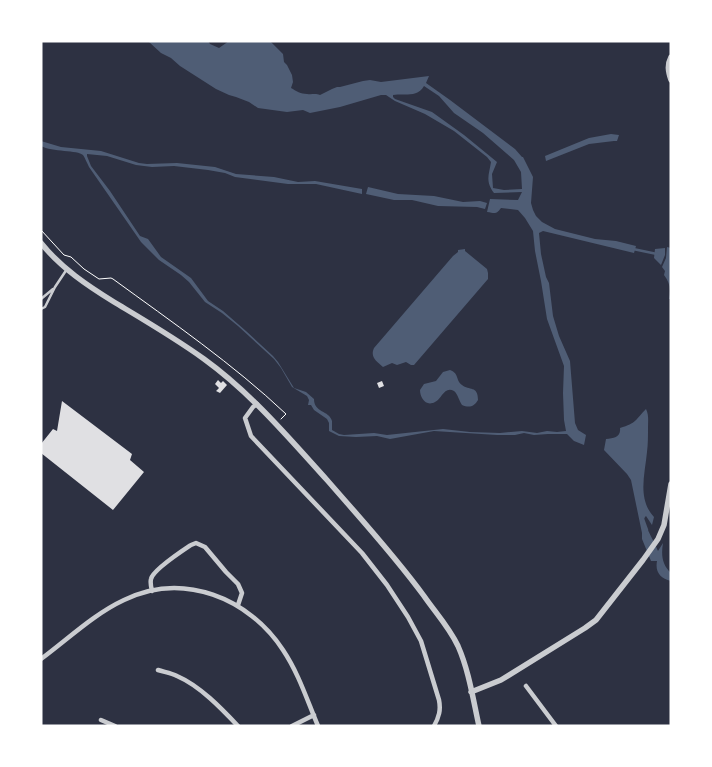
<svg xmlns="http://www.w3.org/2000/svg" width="712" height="767" viewBox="0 0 712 767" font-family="Overpass,sans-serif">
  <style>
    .water { fill: #4f5d75; fill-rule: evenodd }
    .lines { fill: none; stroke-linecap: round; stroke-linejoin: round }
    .stream { stroke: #4f5d75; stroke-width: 2.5 }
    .building { fill: #e0e0e3 }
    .path { stroke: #fff; stroke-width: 1 }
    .service { stroke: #caccd0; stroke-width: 2.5 }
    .minor { stroke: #caccd0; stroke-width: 4.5 }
    .tertiary { stroke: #caccd0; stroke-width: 5.5 }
  </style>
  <rect width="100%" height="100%" fill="#2d3142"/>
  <path class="water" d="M144 41H208L210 44 219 48 229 41H270L283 54 284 62 287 65 292 75 293 82 291 88C296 91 301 94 307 94 312 95 315 93 320 95L332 89 337 87H340L363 81 370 80 381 82 429 76 426 83 450 100 515 149 522 157H523L533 177 531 203 533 210 536 216 542 222 555 229 595 239 616 241 636 246 634 253 543 231 539 233 541 254 546 277 549 283 553 316 559 336 570 361 575 423 578 430 586 435 584 445 574 441 567 434H548L534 435 524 433 515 435H497L434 431 390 439 377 436 356 437 339 436 329 431V423L327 419 314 410 311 405H308L309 400 307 396 292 387 281 368 274 359 238 326 222 313 205 302 189 282 181 275 159 260 141 242 89 167C87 163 85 158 83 155 78 150 52 152 41 146V141L61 147 101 151 139 163 147 164 177 163 215 167 236 174 274 177 298 182 315 181 362 189V194L316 184H288L235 177 225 173 208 170 174 166 152 167 136 165 107 156 87 154V156L91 166 110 191 140 236 148 239 161 257 191 278 208 301 223 311 246 331 273 356 278 362 294 388 306 392 314 399C314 413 329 410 332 421 332 423 332 429 332 430L339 434 344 435 374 433 387 435 443 429 470 432 500 433 522 431 537 433 547 431 557 432 566 431 564 420 563 393 564 366 547 319 541 281 535 251 533 231 525 218 518 210 501 208C496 215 495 213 487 212L490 199 518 200 522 192 494 193C485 181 489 175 491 162L487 157 454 131 425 114 395 101 386 95H381L340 107 310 113 303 110 287 112 258 108 249 102 236 97 229 95 216 89 180 66 171 58 161 53 149 42ZM424 86 439 96 454 113 483 133 514 160 521 172 522 189 504 190 493 188 492 174 497 162 464 135 432 112 395 99 393 97V95C405 93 417 98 424 86Z
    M611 134 619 135 617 141H614L589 144 546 161 545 156 589 138Z
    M368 187 398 194 434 196 463 202 480 201 487 203 485 209 477 207 438 206 412 200H394L366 194Z
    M667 247 671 248V297L670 299H669C671 289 670 283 664 275L665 271 662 267 666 258Z
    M665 248V255L661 265 654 258 655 249Z
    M465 249V251L487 269 488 273V279L414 365H411L406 362 397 365 392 363 383 367C376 361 370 357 374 348L453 256 458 252V250Z
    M450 370C460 374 455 380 462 385 469 391 478 385 478 400 474 407 469 408 462 405 459 401 458 394 454 391 444 386 442 399 435 402 426 407 420 398 420 390L424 384 436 381 443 372Z
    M646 409C649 415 648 421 648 428 648 436 648 444 647 452 645 474 637 499 654 517L652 525 646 516C645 517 644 518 644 520 644 524 656 545 658 551L663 543C661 555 662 565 671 573V581C660 578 655 572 657 561H651L642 539V533L631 480 627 474 604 450 606 439C614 438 621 437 620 428 637 423 635 420 646 409Z"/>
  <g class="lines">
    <path class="stream" d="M633 249 657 254
      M643 519 647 530"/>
  </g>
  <path class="building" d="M218 380 221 383 223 381 227 385 220 393 216 391 219 388 215 384Z
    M382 381 384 386 379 388 377 383Z
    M62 401 132 454 130 460 144 472 113 510 41 453V444L53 429 57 431Z"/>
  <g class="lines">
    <path class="path" d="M41 230 64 255 71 257 84 269 99 279 111 278 113 279C172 322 233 364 286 414L281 419"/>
    <path class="service" d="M41 299 53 289
      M41 309 45 307 55 287 67 269"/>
    <path class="minor" d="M257 404 253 407 245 418 251 436 362 553 387 585 408 617 421 641 439 700C441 710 439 717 434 726
      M152 591C151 587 150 583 151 579 153 570 182 551 191 545L196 543 205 547 226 572 238 584 242 593 238 605
      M41 659C68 639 94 614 124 600 183 571 249 598 283 650 299 674 307 700 318 726
      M158 670C164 672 171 673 177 676 200 686 221 708 238 726
      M526 686 556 726
      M101 720 115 726
      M292 726 314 715"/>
    <path class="tertiary" d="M671 57C667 65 668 71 671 80
      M41 243C61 268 88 286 114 302 144 320 175 338 204 359 251 393 288 437 327 480 360 518 394 555 424 596 435 612 449 627 458 646 469 671 473 699 479 726
      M471 692 501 680 585 628 596 620 643 560 658 539 664 525 671 484"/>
  </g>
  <rect width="712" height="767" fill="none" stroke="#ffffff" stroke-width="85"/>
</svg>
